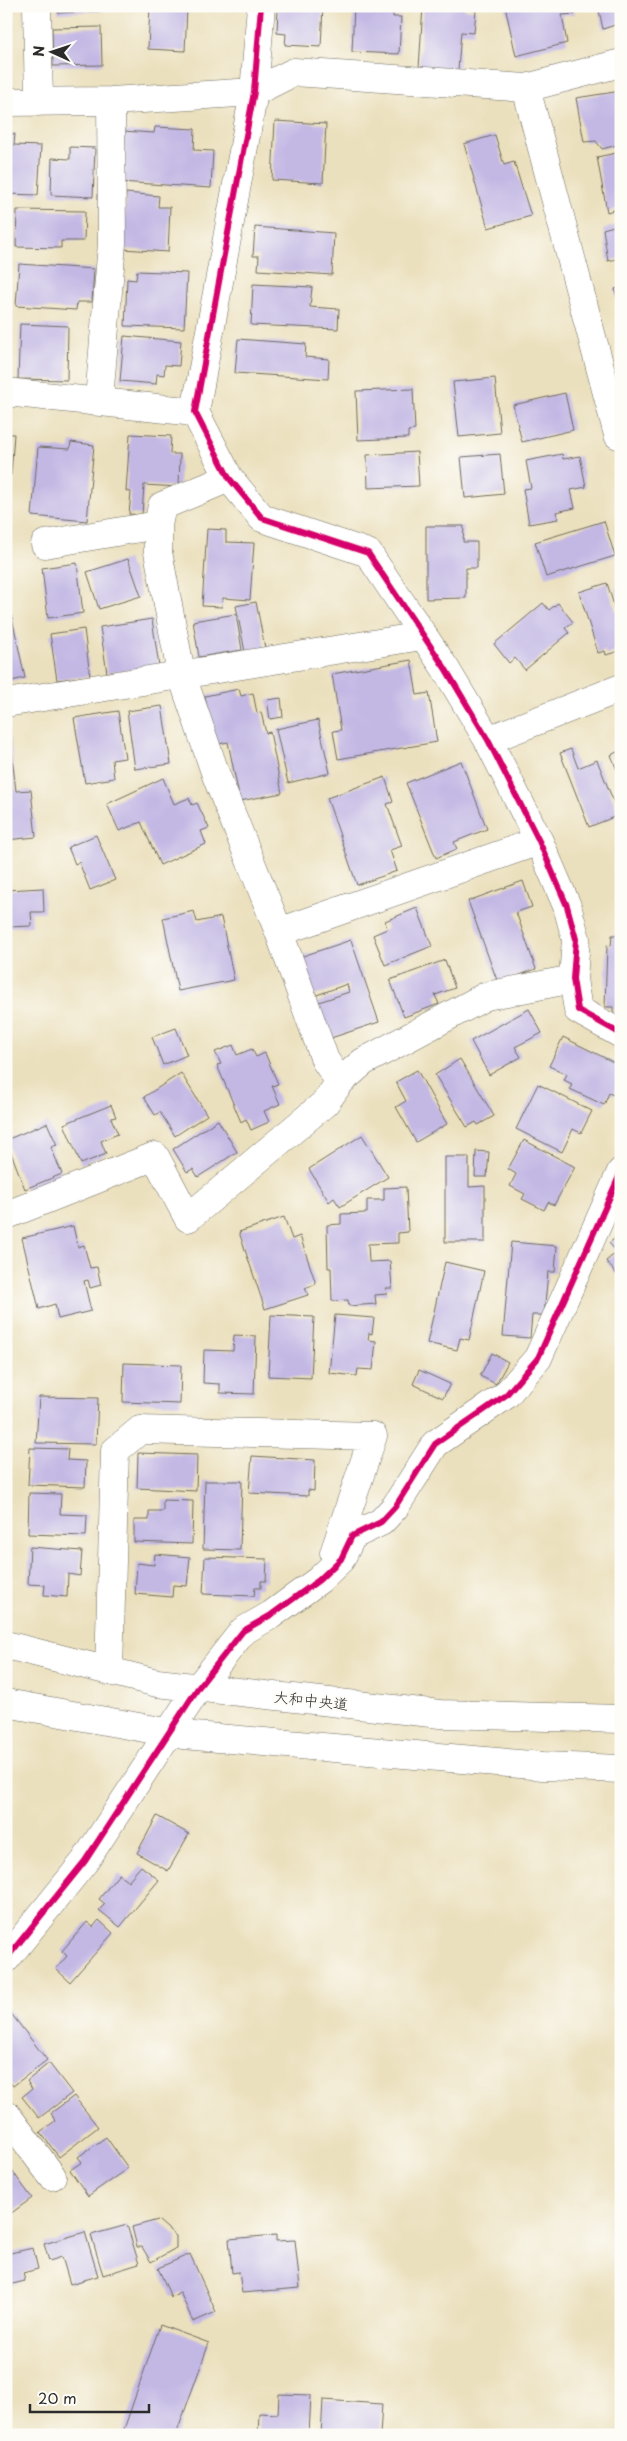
<svg xmlns="http://www.w3.org/2000/svg" width="627" height="2441" viewBox="0 0 627 2441" font-family="'Playpen Sans','Klee One',sans-serif">
  <style>
    .building { fill: #c3b8e4 }
    .lines { fill: none; stroke-linecap: round; stroke-linejoin: round }
    .minor-casing { stroke: #6e6a5e; stroke-width: 29 }
    .minor { stroke: #fff; stroke-width: 28 }
    .cycleway-casing { stroke: #fdfcf7; stroke-width: 9 }
    .cycleway { stroke: #d6006c; stroke-width: 6 }
    .labels { text-anchor: middle; stroke-width: 4; stroke-linejoin: round; paint-order: stroke }
    .street-label { font-size: 15px; fill: #2b2b2b; stroke: #fdfcf7 }
  </style>
  <rect width="100%" height="100%" fill="#fdfcf7"/>
  <filter id="ink" filterUnits="userSpaceOnUse"><feTurbulence type="fractalNoise" baseFrequency=".02" numOctaves="2"/><feDisplacementMap in="SourceGraphic" scale="10" xChannelSelector="R" yChannelSelector="G"/><feConvolveMatrix kernelMatrix="1 2 1 2 8 2 1 2 1" color-interpolation-filters="sRGB"/></filter>
  <filter id="wash" filterUnits="userSpaceOnUse"><feTurbulence type="fractalNoise" baseFrequency=".0096" numOctaves="4" result="noise"/><feDisplacementMap in="SourceGraphic" scale="20" xChannelSelector="R" yChannelSelector="G"/><feGaussianBlur stdDeviation="1.12" result="paint"/><feColorMatrix in="noise" values="0 0 0 0 0 0 0 0 0 0 0 0 0 0 0 0 0 1.4 0 .05"/><feComposite in="paint" operator="in"/></filter>
  <g filter="url(#wash)">
    <rect width="100%" height="100%" fill="#ebe0bd"/>
    <g id="blocks">
      <path class="building" d="M58 6H101V11L58 13Z
        M150 6H196V9H187L185 51 148 49Z
        M278 6H323L321 47 285 45 286 34 277 33Z
        M354 6H393V17H401L399 54 352 52Z
        M423 6H464V9L476 10 474 33 461 32 458 70 419 68Z
        M505 6H572L575 14 562 15 567 43 516 56Z
        M598 6H621V23L603 29Z
        M101 27 102 65 53 66 52 28Z
        M621 91V144L602 149 596 141 584 142 576 98Z
        M275 121 326 124 323 183 272 180Z
        M155 127 195 129 194 150 213 151 211 188 120 182 122 131 154 133Z
        M6 133 15 134 14 145 41 146 38 195 6 194Z
        M495 135 504 165 514 162 531 216 488 228 464 144Z
        M70 147 95 148 93 197 51 195 52 158 70 159Z
        M621 152V208L607 212 597 157Z
        M126 193 159 196 158 207H170L168 252 123 249Z
        M17 210 85 211 84 241H61V248L16 247Z
        M621 224V258L608 261 603 229Z
        M255 227 334 233 332 275 258 270 259 256H253Z
        M19 264 94 269 92 302H77L76 310 16 306Z
        M137 271 187 273 184 328 125 326 127 279 136 280Z
        M253 284 312 287 310 307 339 309 338 329 251 325Z
        M621 287V311H620L615 289Z
        M20 324 68 326 67 380 18 379Z
        M124 336 181 341 179 366 165 365 164 375 157 374 156 384 120 381Z
        M238 339 306 344 305 357 329 359 328 379 235 373Z
        M495 378 500 433 459 437 453 382Z
        M413 389 415 430 408 431V438L358 440 356 391Z
        M565 393 573 430 522 442 513 405Z
        M6 434H14L11 475H6Z
        M130 434 171 436 170 454H180L179 487 144 485 142 515 129 514 131 492 126 491Z
        M71 442 94 445 87 521 32 516 38 447 70 449Z
        M417 452 419 486 368 488 367 455Z
        M500 454 504 494 465 498 461 457Z
        M562 454 563 459 580 456 586 487 571 490 575 508 556 512 558 519 529 524 523 489 531 488 526 461Z
        M604 521 615 556 546 577 535 542Z
        M426 526H464L463 542H477V568H466V598L426 599Z
        M207 529 226 530V542L254 543 250 600 223 598 222 607 202 606Z
        M128 559 141 596 99 609 87 572Z
        M77 563 83 613 48 618 42 568Z
        M621 578V605H620L616 588 620 587 617 580Z
        M607 583 616 612 621 610V642L617 643 619 651 606 655 605 651 598 653 579 592Z
        M6 599H8L25 678 6 682Z
        M256 602 265 648 245 652 236 606Z
        M543 603 549 610 558 603 573 622 565 628 569 633 525 670 515 658 509 663 494 644Z
        M236 614 242 650 199 657 193 621Z
        M152 619 159 666 107 673 100 627Z
        M84 629 90 676 57 680 50 634Z
        M411 660 417 695 429 693 437 742 338 759 333 731 341 730 332 674Z
        M239 689 241 696 253 693 257 713 261 712 266 733 270 732 282 793 240 801 228 742 214 745 205 696Z
        M281 698 283 717 270 719 267 700Z
        M162 706 171 764 135 769 127 711Z
        M118 711 125 758 112 760 114 778 85 783 74 718Z
        M318 720 330 773 288 783 276 729Z
        M6 739H10L16 791 31 790 36 837 6 840Z
        M571 749 578 768 597 760 619 815 589 827 560 753Z
        M621 750V780L611 755Z
        M461 761 487 829 454 842 457 849 436 858 406 783Z
        M385 777 393 802 387 804 402 846 390 850 397 871 357 885 327 798Z
        M163 778 174 804 189 798 192 805 197 803 209 828 201 831 206 844 160 865 141 822 119 831 107 804Z
        M96 835 115 880 90 890 79 862 75 864 68 847Z
        M523 881 532 907 516 912 536 969 498 983 468 901Z
        M43 888 44 912H31L32 926 6 927V890Z
        M417 908 432 946 385 965 373 935 387 929 385 921Z
        M194 911 197 922 221 917 234 980 178 991 163 918Z
        M612 935H621V1019H613V1007H605L607 945 611 946Z
        M351 940 379 1022 328 1039 316 1003 349 992 347 984 314 996 300 957Z
        M445 960 455 988 435 995 439 1004 404 1017 390 980Z
        M529 1009 542 1033 515 1047 521 1057 489 1075 471 1041Z
        M176 1028 187 1055 163 1065 152 1037Z
        M563 1037 621 1066V1079L613 1095 609 1093 604 1105 570 1089 572 1084 564 1080 567 1074 549 1066Z
        M233 1045 237 1055 252 1049 256 1057 265 1053 278 1084 272 1086 280 1104 264 1111 269 1122 251 1130 246 1119 241 1122 217 1065 221 1064 215 1052Z
        M460 1059 494 1116 478 1125 476 1122 467 1127 435 1075Z
        M417 1070 447 1124 416 1142 396 1107 406 1101 396 1082Z
        M181 1073 207 1115 175 1136 160 1112 155 1115 144 1097Z
        M538 1084 592 1111 581 1133 573 1129 562 1152 516 1129Z
        M111 1105 116 1117 111 1118 118 1134 101 1141 106 1154 81 1164 64 1124Z
        M218 1120 237 1152 198 1177 193 1169 187 1172 173 1149Z
        M47 1123 57 1145 51 1147 62 1174 25 1189 6 1140Z
        M362 1135 388 1177 340 1207 334 1198 329 1202 309 1169Z
        M524 1140 575 1167 554 1205 548 1202 544 1210 522 1199 525 1194 510 1186 516 1174 508 1169Z
        M476 1151 489 1152 487 1177H475Z
        M445 1157H469V1187L485 1186V1242H445Z
        M406 1187 408 1232 398 1233V1243L368 1244 369 1262 390 1261 392 1288H386L387 1294 375 1295 376 1304 349 1306 348 1300 332 1301 331 1268H328L327 1225 341 1224V1214L367 1213V1200H384V1188Z
        M284 1217 292 1239 300 1236 316 1284 305 1288 308 1295 265 1309 239 1232Z
        M73 1226 78 1247 84 1245 90 1268 97 1267 101 1285 90 1288 88 1280 84 1281 91 1311 58 1319 55 1304 39 1309 22 1238Z
        M621 1234V1280L606 1261 617 1252 609 1243Z
        M511 1242 557 1246 555 1272H548L544 1315H532L530 1338 503 1336Z
        M445 1262 484 1271 469 1340 460 1338 457 1350 427 1343Z
        M271 1315 314 1317 311 1378 268 1376Z
        M335 1315 374 1318 372 1334 369 1333 368 1340 376 1341 373 1370 358 1369 357 1376 329 1373Z
        M234 1335 256 1336 254 1394 220 1393V1384L203 1383 204 1350 233 1351Z
        M492 1353 508 1362 496 1384 480 1376Z
        M124 1363 181 1365 180 1404 123 1402Z
        M419 1370 450 1384 443 1398 413 1384Z
        M39 1397 98 1398 96 1444 36 1443Z
        M30 1448 68 1449 67 1460 86 1461 85 1487 28 1485Z
        M138 1453 197 1455 196 1491 137 1488Z
        M252 1456 315 1460 314 1491 308 1490V1496L249 1493Z
        M205 1481H242L240 1550 203 1549Z
        M29 1493 61 1494 60 1514 87 1515 86 1536 28 1534Z
        M163 1500 193 1501 192 1544 134 1542V1520H149V1511H163Z
        M30 1547 82 1551 80 1576 68 1574 67 1597 44 1595 45 1585 28 1584Z
        M155 1554 190 1557 187 1586 173 1585 172 1597 135 1594 137 1563 154 1565Z
        M205 1557 267 1559 266 1581H261V1588H255L254 1596 203 1594Z
        M157 1816 189 1834 168 1871 137 1853Z
        M141 1866 159 1880 120 1927 99 1910 105 1904 99 1899 119 1874 128 1881Z
        M99 1920 113 1933 70 1982 56 1969 67 1956 62 1951 87 1922 93 1927Z
        M6 2007 47 2060 13 2086 6 2077Z
        M49 2063 72 2093 39 2118 22 2097 32 2089 27 2081Z
        M74 2096 98 2127 59 2157 40 2132 55 2121 51 2113Z
        M106 2137 128 2168 88 2196 70 2170 82 2162 78 2157Z
        M10 2168 32 2198 6 2217V2170Z
        M158 2220 176 2236V2248L151 2262 142 2247H137L132 2227Z
        M127 2225 139 2264 103 2275 91 2235Z
        M85 2232 98 2276 70 2284 62 2257 49 2261 44 2244Z
        M276 2235V2241L295 2240 300 2288 242 2293 239 2272 232 2273 229 2239Z
        M33 2248 38 2269 23 2273 25 2281 8 2285 6 2254Z
        M190 2254 216 2312 193 2322 180 2292 171 2297 158 2268Z
        M160 2325 209 2343 176 2435H131L123 2432Z
        M279 2394 311 2395 309 2435H258L259 2413 278 2414Z
        M323 2400 382 2404 380 2435H321Z"/>
    </g>
  </g>
  <g filter="url(#ink)">
    <use href="#blocks" fill-opacity="0" stroke="#6e6a5e" stroke-width="1"/>
    <g class="lines">
      <g class="minor-casing">
        <path id="minor" d="M37 6 39 102
          M261 6 254 92 195 412 229 478 262 518 368 553 445 668 488 740 539 841 567 906 576 939 573 979 578 1010 621 1034
          M526 88 618 435 621 434
          M6 102 111 101 254 92 294 72 526 88 621 63
          M6 392 195 412
          M99 400 112 243 111 101
          M229 478 162 506 158 525V552L181 673 217 778 279 932 325 1060 340 1082
          M45 544 158 525
          M6 703 422 636
          M488 740 621 688
          M279 932 539 841
          M7 1215 155 1156 188 1218 325 1103 340 1082 363 1062 486 996 573 979
          M6 1645 157 1683 440 1714 621 1719
          M109 1671 115 1451 140 1430 373 1436 334 1553
          M6 1703 183 1735 543 1766 621 1769
          M6 1959 85 1861 198 1688 243 1631 271 1615 319 1580 341 1559 352 1536 381 1522 395 1507 435 1444 506 1395 538 1358 621 1172
          M6 2114 52 2176"/>
      </g>
      <use href="#minor" class="minor"/>
      <g class="cycleway-casing">
        <path id="cycleway" d="M261 6 254 92 195 412 229 478 262 518 368 553 445 668 488 740 539 841 567 906 576 939 573 979 578 1010 621 1034
          M6 1959 85 1861 198 1688 243 1631 271 1615 319 1580 341 1559 352 1536 381 1522 395 1507 435 1444 506 1395 538 1358 621 1172"/>
      </g>
      <use href="#cycleway" class="cycleway"/>
    </g>
  </g>
  <g class="labels">
    <g class="street-label">
      <text transform="translate(311 1701) rotate(6)" y="5">大和中央道</text>
    </g>
  </g>
  <rect width="627" height="2441" fill="none" stroke="#fdfcf7" stroke-width="25"/>
  <g transform="translate(52 52) rotate(273)" stroke="#fdfcf7" stroke-width="4" paint-order="stroke">
  <path d="M0-4L9 19L0 12L-9 19Z" fill="#2b2b2b"/>
  <text y="-8" font-size="14" font-weight="bold" text-anchor="middle" fill="#2b2b2b">N</text>
  </g>
  <path d="M30 2404v8h119v-8" fill="none" stroke="#2b2b2b" stroke-width="2.5"/>
  <text x="38" y="2404" font-size="15" fill="#2b2b2b" stroke="#fdfcf7" stroke-width="4" paint-order="stroke">20 m</text>
</svg>
